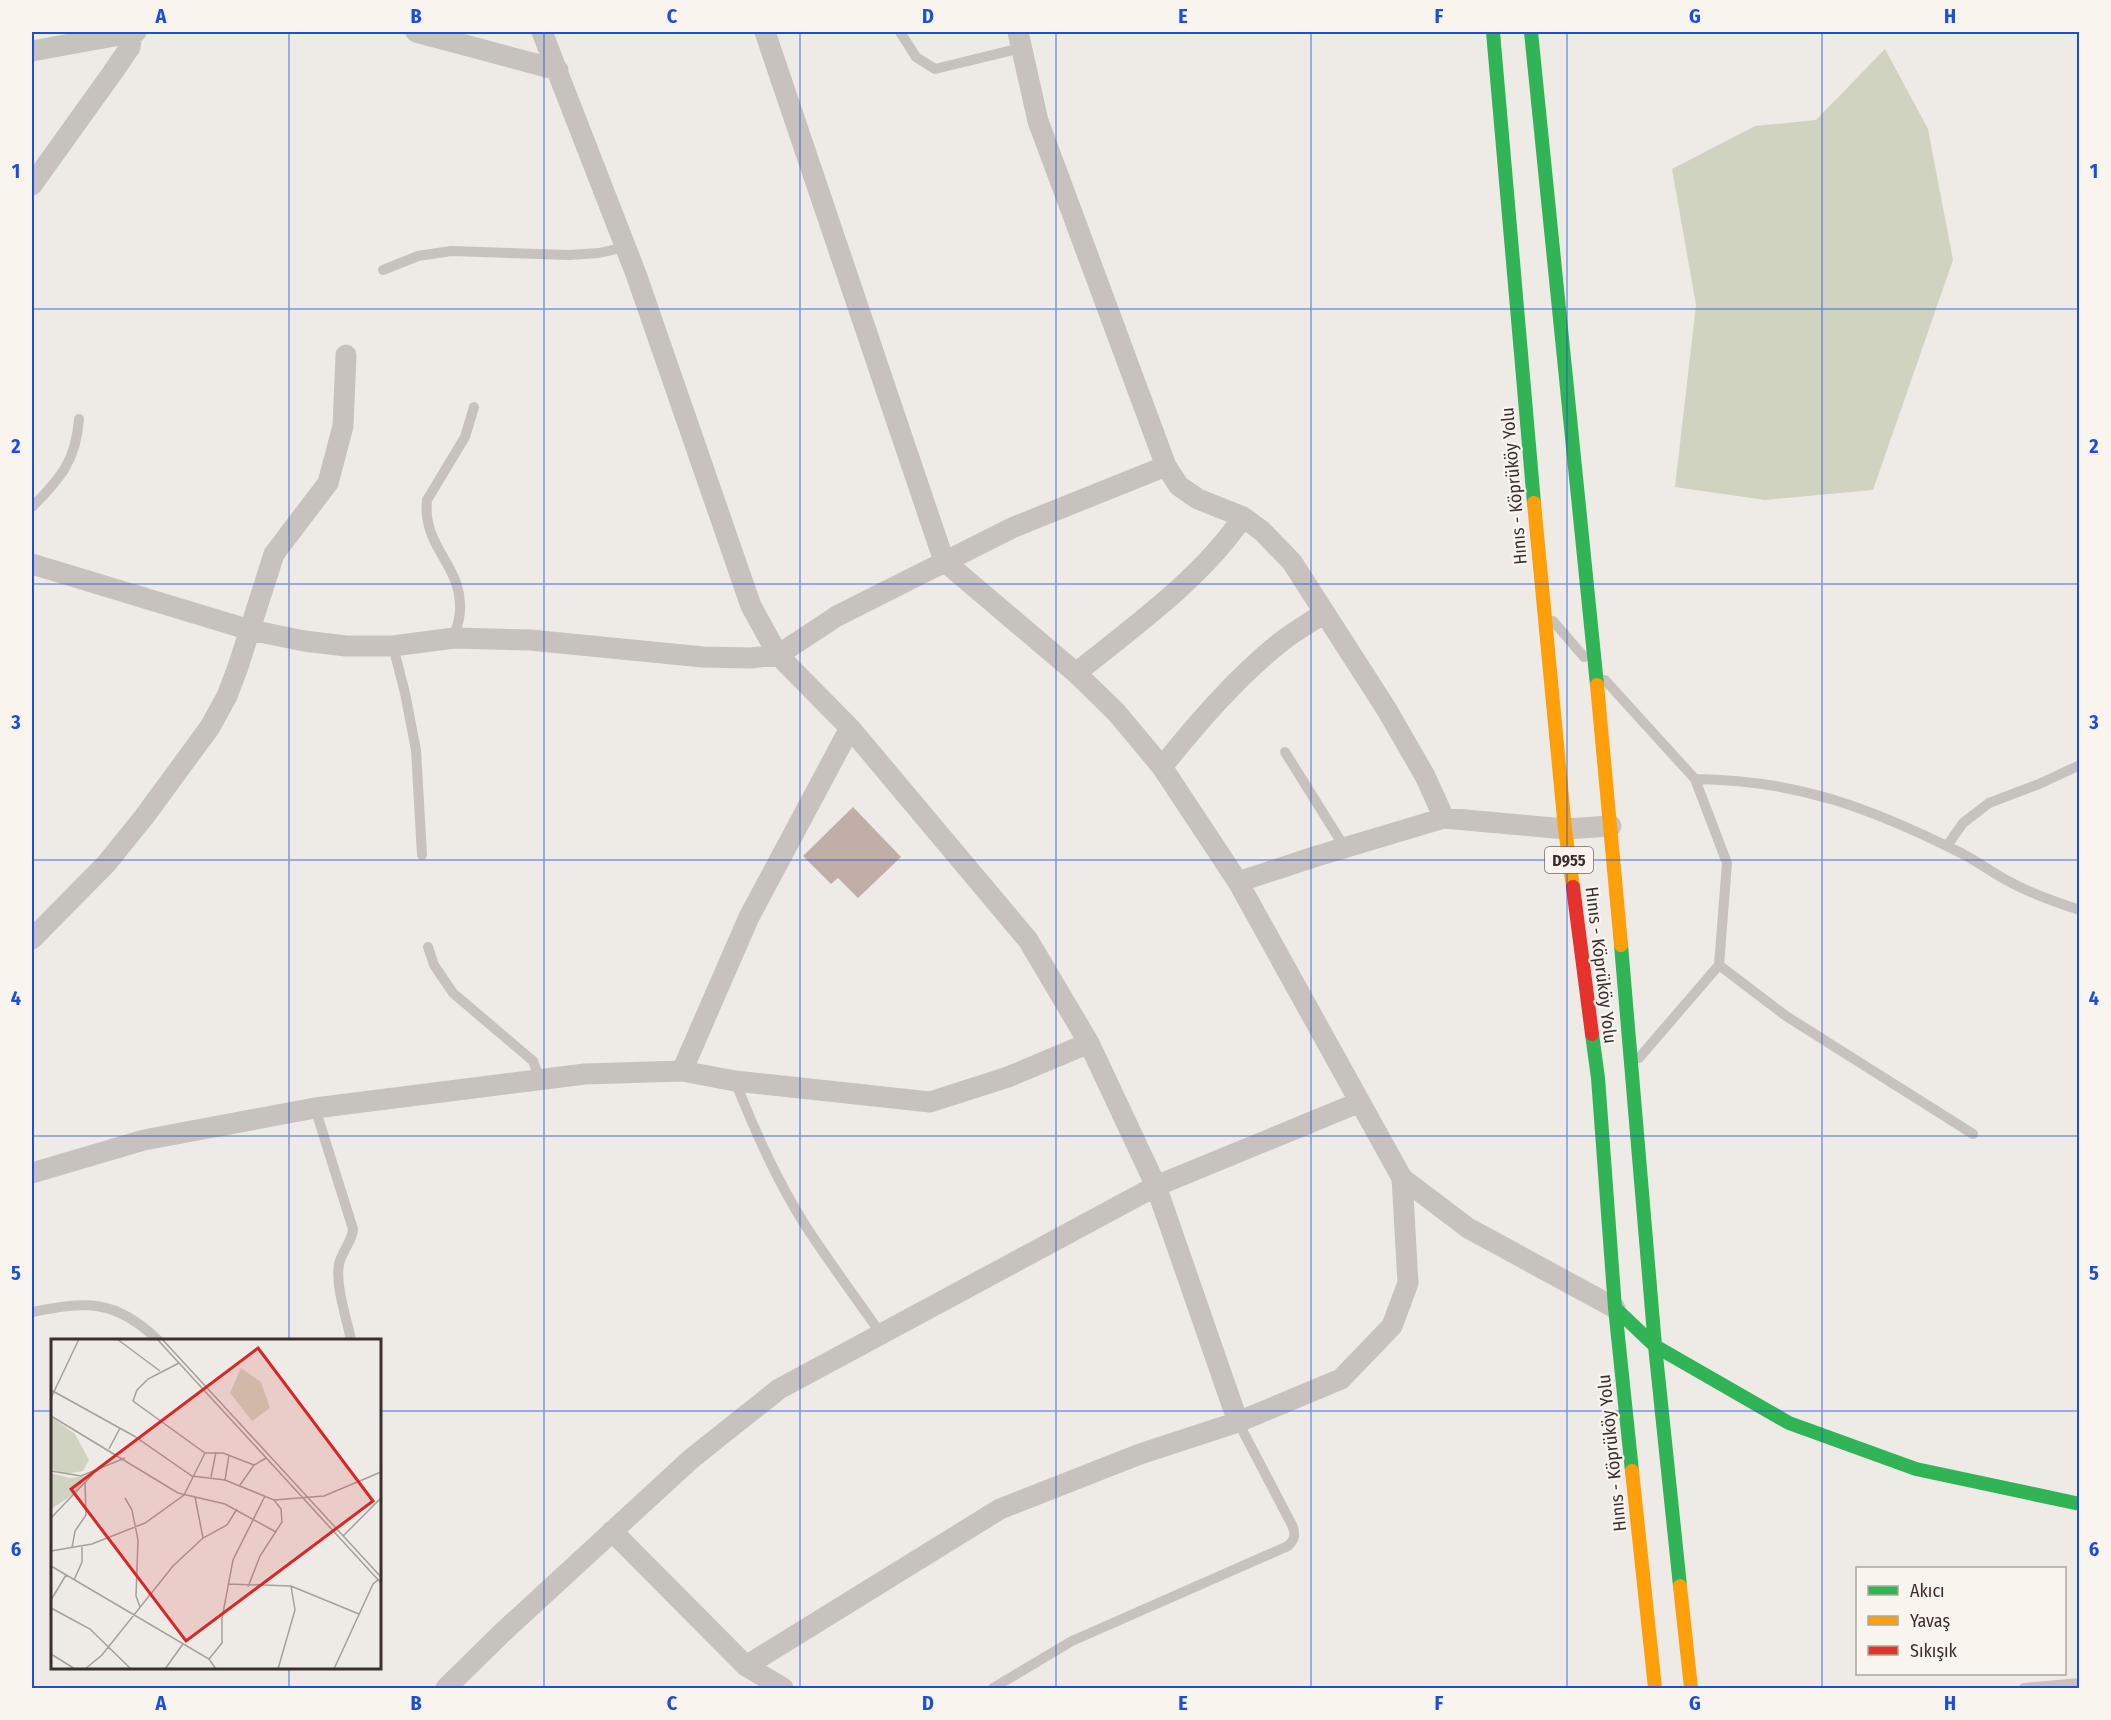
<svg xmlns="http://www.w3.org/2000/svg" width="2111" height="1720" viewBox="0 0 2111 1720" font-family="'Fira Sans Condensed',sans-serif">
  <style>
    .green { fill: #d1d3c1 }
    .building { fill: #c1aea9 }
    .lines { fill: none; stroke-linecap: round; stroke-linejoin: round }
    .lane { stroke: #c8c2be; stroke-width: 10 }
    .street { stroke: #c8c2be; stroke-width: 21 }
    .fast { stroke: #30b455; stroke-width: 14 }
    .slow { stroke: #ff9f0a; stroke-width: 14 }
    .jam { stroke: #e5322d; stroke-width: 14 }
    .grid { fill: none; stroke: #1d4ed8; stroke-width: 1.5; stroke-opacity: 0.55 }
    .labels { text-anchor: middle; stroke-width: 4.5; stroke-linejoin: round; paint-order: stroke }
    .shield { fill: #faf4ef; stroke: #746a66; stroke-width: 1.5 }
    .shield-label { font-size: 16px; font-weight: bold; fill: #3a2f2c }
    .street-label { font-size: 18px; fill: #3a2f2c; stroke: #faf4ef }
    .inset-road { fill: none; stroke: #a69f9c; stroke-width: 1.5 }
    .view { fill: #d62828; fill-opacity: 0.15; stroke: #d62828; stroke-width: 3 }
    .inset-edge { fill: none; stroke: #3a2f2c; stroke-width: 3 }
    .neatline { fill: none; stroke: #1d4ed8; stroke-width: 2 }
    .grid-label { font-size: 20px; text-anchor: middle; font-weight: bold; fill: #1d4ed8 }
  </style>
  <rect width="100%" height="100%" fill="#eeeae6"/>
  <path class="green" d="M1885 49 1928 129 1953 260 1873 490 1765 500 1675 487 1696 305 1672 169 1755 126 1816 120Z"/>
  <path class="building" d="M853 807 901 857 858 898 838 878 831 884 803 856Z"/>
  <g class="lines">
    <path class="lane" d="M900 32 916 57 935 69 1021 48
      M383 270 418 256 451 251 569 255 599 253 625 247
      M32 507C60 479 76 461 79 419
      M1553 621 1584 657
      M454 638C456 629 460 619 460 610 462 564 422 548 427 500L465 437 474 407
      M393 646 405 693 416 750 422 855
      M1605 680 1695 779 1727 863 1719 965 1639 1058
      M1285 752 1345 848
      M1695 779C1797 780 1871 808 1961 853 1977 861 1991 872 2008 881 2030 893 2055 902 2080 910
      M1947 846 1963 823 1989 803 2039 784 2080 765
      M428 947 434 965 453 993 533 1061 540 1080
      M1719 965 1786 1016 1973 1134
      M735 1081C755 1131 776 1179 805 1225 829 1262 856 1298 881 1334
      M315 1108 353 1229C352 1242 342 1251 339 1264 335 1286 347 1319 351 1340
      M32 1312C87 1301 115 1299 158 1340
      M993 1688 1072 1641 1288 1546C1295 1540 1296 1534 1292 1525L1238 1422
      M2024 1688 2080 1683"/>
    <path class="street" d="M416 32 558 70
      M542 32 636 274 751 606 778 655 850 728 1028 940 1089 1043 1156 1186 1238 1422
      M765 32 944 561 1076 673 1116 712 1162 767 1238 882 1402 1178 1468 1228 1615 1308
      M1018 32 1038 121 1166 466 1179 486 1198 499 1243 517 1262 531 1292 562 1387 710 1425 776 1444 818
      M32 51 136 32
      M32 185 113 72 130 47 132 33
      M32 564 250 630 304 641 346 646H393L454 638 530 640 703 657 751 658 778 655 837 616 1014 527 1166 466
      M1076 673C1133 627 1202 578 1243 517
      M1162 767C1198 722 1237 677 1282 641 1295 631 1311 622 1324 613
      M1238 882 1317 856 1444 818 1565 829 1611 826
      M32 939 106 864 144 817 210 727 227 696 238 667 274 554 328 483 343 426 346 355
      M682 1071 749 917 850 728
      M32 1173 144 1140 315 1108 585 1074 682 1071 735 1081 930 1102 1008 1077 1089 1043
      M612 1531 746 1666 783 1688
      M746 1666 1000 1509 1140 1454 1238 1422 1341 1379 1392 1326 1408 1283 1402 1178
      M446 1688 503 1632 691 1459 779 1389 1156 1186 1360 1102"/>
    <path class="fast" d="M1493 32 1534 503
      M1531 32 1597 685
      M1621 945 1655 1346 1680 1586
      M1592 1034 1598 1078 1615 1308 1632 1471
      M1615 1308 1655 1346 1789 1423 1916 1469 2080 1504"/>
    <path class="slow" d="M1534 503 1565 829 1573 887
      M1597 685 1621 945
      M1632 1471 1655 1688
      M1680 1586 1691 1688"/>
    <path class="jam" d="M1573 887 1592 1034"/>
  </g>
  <path class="grid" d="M289 32V1340M544 32V1688M800 32V1688M1056 32V1688M1311 32V1688M1567 32V1688M1822 32V1688M32 309H2080M32 584H2080M32 860H2080M32 1136H2080M32 1411H52M380 1411H2080M289 1668V1688"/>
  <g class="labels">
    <rect class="shield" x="1545" y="847" width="48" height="26" rx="4.5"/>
    <g class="shield-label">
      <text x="1569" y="866">D955</text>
    </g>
    <g class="street-label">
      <text transform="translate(1514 486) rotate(-95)" y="6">Hınıs - Köprüköy Yolu</text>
      <text transform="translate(1601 965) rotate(83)" y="6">Hınıs - Köprüköy Yolu</text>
      <text transform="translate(1612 1453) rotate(-96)" y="6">Hınıs - Köprüköy Yolu</text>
    </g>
  </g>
  <g transform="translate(51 1339)">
    <rect width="330" height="330" fill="#eeeae6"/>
    <path d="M190 29 210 43 219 69 201 82 179 54ZM0 78 24 95 38 121 32 132 15 135 0 130ZM0 134 19 139 37 137 23 155 0 170Z" fill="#d1d3c1"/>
    <path class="inset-road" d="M66 0 109 32M106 0 330 244M111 0 330 238M128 24 97 40 86 51 82 62 154 114H172L203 126M0 51 83 97 141 137 174 141 223 161 273 157 330 133M0 59 28 0M0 77 127 154 174 165 225 193M58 110 69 89M0 132 30 137 74 119M160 138 165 113M174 141 178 116M189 146 203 126 215 119M144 158 152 199M74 159 81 171 87 201 85 257 89 268M0 179 42 135M292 197 330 159M21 209 24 192 35 176 34 144M0 212 41 205 94 184 133 156 154 114M0 227 158 320 165 330M23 241 31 223V208M177 245 240 247 308 275M197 248 209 217 231 183 230 170 223 161M0 261 15 236M0 269 39 290 80 330M0 315 24 330M158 320 171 304V279L182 221 214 157M34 330 51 316 122 227 152 199 176 186 186 170M114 330 132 305M227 330 244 271 240 247M283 330 322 245 328 240"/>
    <path class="view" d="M207 9 322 162 135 302 20 150Z"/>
    <rect width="330" height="330" class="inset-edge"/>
  </g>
  <rect width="2111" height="1720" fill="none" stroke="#faf4ef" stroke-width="66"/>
  <rect x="1856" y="1567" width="210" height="108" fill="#faf4ef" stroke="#ada5a1" stroke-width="1.5"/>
  <rect x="1868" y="1586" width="30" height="9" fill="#30b455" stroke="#ada5a1" stroke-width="1.5"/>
  <text x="1910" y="1597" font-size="18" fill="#3a2f2c">Akıcı</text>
  <rect x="1868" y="1616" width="30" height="9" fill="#ff9f0a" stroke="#ada5a1" stroke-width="1.5"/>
  <text x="1910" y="1627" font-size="18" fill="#3a2f2c">Yavaş</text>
  <rect x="1868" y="1646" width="30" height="9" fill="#e5322d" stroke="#ada5a1" stroke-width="1.5"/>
  <text x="1910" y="1657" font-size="18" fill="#3a2f2c">Sıkışık</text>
  <rect x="33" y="33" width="2045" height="1654" class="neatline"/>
  <g class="grid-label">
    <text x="161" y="23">A</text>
    <text x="416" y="23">B</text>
    <text x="672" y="23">C</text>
    <text x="928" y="23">D</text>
    <text x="1183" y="23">E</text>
    <text x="1439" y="23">F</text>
    <text x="1695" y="23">G</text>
    <text x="1950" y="23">H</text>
    <text x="16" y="178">1</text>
    <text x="2094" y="178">1</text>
    <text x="16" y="453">2</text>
    <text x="2094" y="453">2</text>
    <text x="16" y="729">3</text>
    <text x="2094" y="729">3</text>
    <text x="16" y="1005">4</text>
    <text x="2094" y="1005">4</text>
    <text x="16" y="1280">5</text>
    <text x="2094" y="1280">5</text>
    <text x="16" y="1556">6</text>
    <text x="2094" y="1556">6</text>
    <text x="161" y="1710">A</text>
    <text x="416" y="1710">B</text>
    <text x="672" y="1710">C</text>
    <text x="928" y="1710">D</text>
    <text x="1183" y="1710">E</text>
    <text x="1439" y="1710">F</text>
    <text x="1695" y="1710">G</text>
    <text x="1950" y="1710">H</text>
  </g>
</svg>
